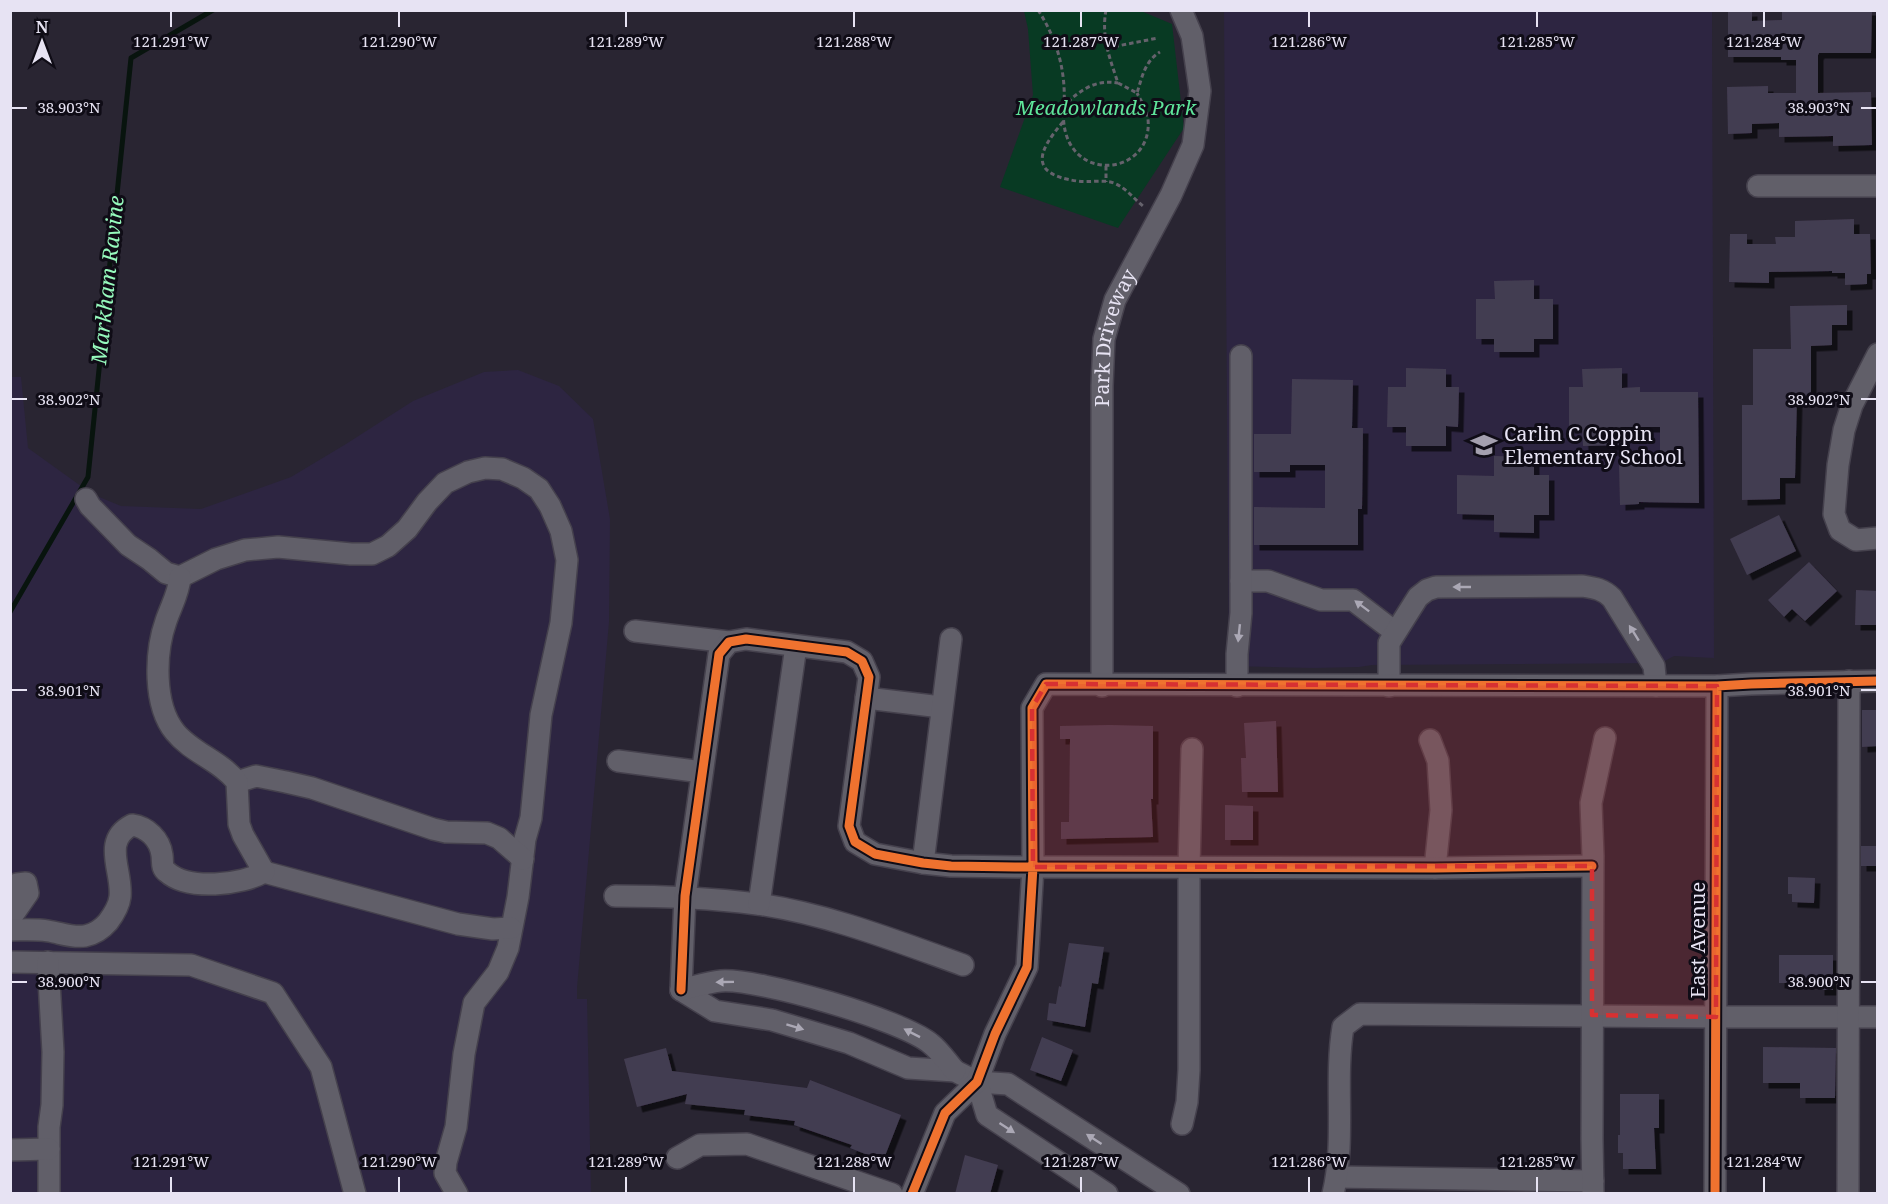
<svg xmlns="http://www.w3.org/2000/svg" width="1888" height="1204" viewBox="0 0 1888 1204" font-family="'Noto Serif',serif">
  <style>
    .built { fill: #2d2541 }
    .green { fill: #083a23 }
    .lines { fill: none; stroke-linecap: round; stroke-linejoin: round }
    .stream { stroke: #08140e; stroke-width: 5 }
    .building { fill: #433c51; filter: url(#shadow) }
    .minor-casing { stroke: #45414d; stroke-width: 24 }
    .path { stroke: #65626c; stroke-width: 3; stroke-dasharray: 4.5 3; stroke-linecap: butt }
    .minor { stroke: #615f69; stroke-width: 21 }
    .cycleway-casing { stroke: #0f0c16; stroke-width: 13 }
    .cycleway { stroke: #ef722f; stroke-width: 9 }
    .oneway { fill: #aba8b5 }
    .marked { fill: #d73132; fill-opacity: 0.2; stroke: #d73132; stroke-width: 4.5; stroke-dasharray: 12 8; stroke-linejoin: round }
    .ticks { fill: none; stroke: #e7e3f3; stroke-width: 2 }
    .labels { text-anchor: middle; stroke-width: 6; stroke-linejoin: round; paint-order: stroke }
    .park-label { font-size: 20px; font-style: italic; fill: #5fe69b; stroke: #0f0c16 }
    .street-label { font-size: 20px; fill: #e7e3f3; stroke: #0f0c16 }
    .poi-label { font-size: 20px; fill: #e7e3f3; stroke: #0f0c16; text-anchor: start }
    .water-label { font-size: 21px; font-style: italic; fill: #96fabd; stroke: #0f0c16 }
    .ticks-label { font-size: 15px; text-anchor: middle; fill: #e7e3f3; stroke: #0f0c16; stroke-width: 6; stroke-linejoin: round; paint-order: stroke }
  </style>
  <defs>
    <filter id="shadow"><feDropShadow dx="5.5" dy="5.5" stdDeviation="0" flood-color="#0009"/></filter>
  </defs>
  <rect width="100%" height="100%" fill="#292532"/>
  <path class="built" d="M1224 11H1712L1714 658 1674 656 1661 663 1372 665 1359 667 1313 668 1229 666Z
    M518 370 559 386 593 419 610 519 609 622 577 988V999H587L591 1193 11 1194V377H21L28 448 92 494 121 506 201 509 291 477 346 444 413 401 484 372Z"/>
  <path class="green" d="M1024 11H1141L1172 24 1184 128 1118 228 1000 187 1033 95 1028 29Z"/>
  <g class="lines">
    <path class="stream" d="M10 612 88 477 131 58 213 10"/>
  </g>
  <path class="building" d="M1782 10H1872L1871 53H1819L1818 55V93L1871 92 1872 145 1833 146V136L1779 137V123L1752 124V133L1728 134 1727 87 1768 86V93H1796V60H1781V57H1728V12L1752 11V21L1782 20Z
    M1854 219V234H1870L1871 274H1867V284L1845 285V273H1832V271L1769 272V283L1729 282 1730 234H1747V244H1776L1775 237H1795V221Z
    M1534 280V299H1553V339H1534V352H1494V339H1476V299H1495L1494 281Z
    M1847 305V325H1832V345L1811 346V397H1797L1795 478H1780V499L1742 500V405H1753V349H1791L1790 306Z
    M1406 368 1446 369V387H1459L1458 427 1446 426V446H1406V427H1387L1388 387H1406Z
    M1622 368V388L1640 387V392H1698L1699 503 1639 502V504L1620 505 1619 465H1660V427H1622V445L1583 446 1582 427 1569 428V387H1583L1582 369Z
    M1292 379 1353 380 1352 428H1363L1362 509H1358V545H1254V507L1325 508V465H1290V472H1254V434H1291Z
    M1494 456 1534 457V475H1549V515H1534V533L1494 532V515L1457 514V475L1494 476Z
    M1779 515 1796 551 1747 575 1730 539Z
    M1809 562 1837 591 1805 621 1792 609 1784 617 1768 600Z
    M1856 590 1878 591V625H1855Z
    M1862 710H1878V746L1862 747Z
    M1276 721 1278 792H1242L1241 758H1246L1244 723Z
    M1109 725 1153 726V799H1151L1153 837 1061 839V822H1069L1070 739H1060V726Z
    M1225 805 1253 806V840H1225Z
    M1861 846H1878V866H1861Z
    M1788 877 1815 878 1814 903 1792 902V894H1788Z
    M1069 943 1104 947 1098 984 1092 983 1085 1027 1047 1020 1049 1003 1056 1004 1059 986 1061 987Z
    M1779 955H1833V990H1819V983H1779Z
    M1042 1037 1073 1050 1061 1081 1030 1070Z
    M1763 1047 1836 1048 1835 1098H1800V1083H1763Z
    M666 1048 672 1071 807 1088 810 1080 901 1115 883 1161 850 1148 852 1145 794 1125 795 1121 744 1115 745 1110 685 1104 687 1094 637 1107 624 1059Z
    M1620 1094H1659V1128H1654L1656 1169H1623V1153H1618V1135H1620Z
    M965 1155 998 1165 990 1194H955Z"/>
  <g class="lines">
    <g class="minor-casing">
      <g id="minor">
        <path d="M1758 186H1878"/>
        <path d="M1878 354 1852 405 1844 430 1838 465 1834 514 1840 530 1856 540 1878 538"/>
        <path d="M86 499 90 506 128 545 149 559 166 573 180 577 216 559 245 550 278 547 351 554H372L388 546 407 529 427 502 445 483 468 472 485 468 502 469 523 478 539 489 550 506 561 531 567 560 561 623 541 715 531 818 525 839 518 897 508 948 498 972 474 1003 464 1054 456 1127 446 1162 445 1173 457 1194"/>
        <path d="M1241 581H1268L1321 600H1353L1395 632"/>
        <path d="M635 631 729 642"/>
        <path id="s1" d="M1102 686V386L1104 339 1115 300 1171 195 1193 145 1200 91 1192 36 1181 10"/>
        <path d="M1237 686V654L1241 613V356"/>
        <path d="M1389 686V643L1418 597 1427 590 1436 587 1582 586C1595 588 1603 589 1612 598L1654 666 1656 686"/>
        <path d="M866 698 941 707"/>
        <path d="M1430 740 1438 761 1441 810 1435 868"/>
        <path d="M618 761 702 772"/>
        <path d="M237 782 256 776 286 782 312 788 433 829 446 832 487 833 499 838 523 859"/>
        <path d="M923 863 951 639"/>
        <path d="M264 872 458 924 493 929 511 928"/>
        <path d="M615 896C663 896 710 898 757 904 828 914 896 941 963 965"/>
        <path d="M759 904 796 646"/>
        <path d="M10 919 28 893 26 883 17 884 13 893 15 912"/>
        <path d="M10 930C23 930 36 929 48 931 61 933 72 938 85 936 95 934 102 929 108 922 114 914 119 906 120 897 123 871 101 841 132 825 147 827 160 839 162 855 163 862 161 868 167 872 188 891 242 885 264 872L243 835 239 824 237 782C221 761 192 753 175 732 153 705 155 652 166 621 171 606 179 593 180 577"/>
        <path d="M10 962 191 965 273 993 321 1067 355 1194"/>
        <path d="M48 962 53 1052 52 1105 49 1127V1194"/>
        <path d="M681 990 685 896 719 654 729 642 746 639 847 652 862 661 869 677 849 826 855 842 875 854 923 863 951 866 1015 867 1435 868 1592 866"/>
        <path d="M681 990 715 1011 772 1020 849 1043 908 1068 955 1071 977 1082 1008 1084 1179 1194"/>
        <path d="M681 990C694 987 708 982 721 981 758 978 903 1020 931 1044 940 1051 947 1062 955 1071"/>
        <path d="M977 1082 987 1115 1107 1194"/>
        <path d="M1182 1124 1187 1102 1189 1070V868L1192 749"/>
        <path d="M10 1150 49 1149"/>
        <path d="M677 1158 700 1145 747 1144 892 1194"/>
        <path d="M1337 1177 1593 1181"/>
        <path d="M912 1194 945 1113 977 1082 995 1034 1027 967 1033 867 1032 708 1046 684 1717 686 1751 684 1878 681"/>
        <path d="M1333 1194C1346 1139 1334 1082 1343 1027L1360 1014 1716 1017H1878"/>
        <path d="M1593 1194 1592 1139 1593 856 1591 803 1605 738"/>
        <path d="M1715 1194 1717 686"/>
        <path d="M1848 1194 1849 681"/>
      </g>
    </g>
    <path class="path" d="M1038 10C1057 39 1066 71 1064 105 1081 90 1095 79 1118 83
      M1106 10C1101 37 1110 59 1118 83L1137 93C1142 77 1145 61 1160 52
      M1107 48 1158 38
      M1064 105C1055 186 1154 180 1148 119 1147 110 1141 101 1137 93
      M1063 122C1038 151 1028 174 1077 181 1088 183 1103 179 1114 183 1126 188 1133 198 1143 206
      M1106 166V182"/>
    <use href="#minor" class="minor"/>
    <g class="cycleway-casing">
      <path id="cycleway" d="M681 990 685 896 719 654 729 642 746 639 847 652 862 661 869 677 849 826 855 842 875 854 923 863 951 866 1015 867 1435 868 1592 866
        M912 1194 945 1113 977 1082 995 1034 1027 967 1033 867 1032 708 1046 684 1717 686 1751 684 1878 681
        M1715 1194 1717 686"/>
    </g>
    <use href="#cycleway" class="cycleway"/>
  </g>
  <defs><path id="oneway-solid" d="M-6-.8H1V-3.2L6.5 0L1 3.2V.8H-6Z" transform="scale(1.5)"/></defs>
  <g class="oneway">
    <use href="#oneway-solid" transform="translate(1462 587) rotate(180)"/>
    <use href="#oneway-solid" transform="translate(1362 606) rotate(-143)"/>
    <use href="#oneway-solid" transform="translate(1239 633) rotate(96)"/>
    <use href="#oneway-solid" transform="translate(1634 633) rotate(-122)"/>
    <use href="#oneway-solid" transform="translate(725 982) rotate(179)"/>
    <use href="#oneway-solid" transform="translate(795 1027) rotate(17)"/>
    <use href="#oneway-solid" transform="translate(912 1033) rotate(-153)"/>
    <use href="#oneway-solid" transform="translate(1007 1128) rotate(33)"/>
    <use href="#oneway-solid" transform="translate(1094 1139) rotate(-147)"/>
  </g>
  <path class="marked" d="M1046 684 1717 686 1716 1017 1592 1015V866L1033 867 1032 708Z"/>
  <path class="ticks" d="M171 12V27M399 12V27M626 12V27M854 12V27M1081 12V27M1309 12V27M1537 12V27M1764 12V27M12 108H27M1861 108H1876M12 399H27M1861 399H1876M12 690H27M1861 690H1876M12 982H27M1861 982H1876M171 1177V1192M399 1177V1192M626 1177V1192M854 1177V1192M1081 1177V1192M1309 1177V1192M1537 1177V1192M1764 1177V1192"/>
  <defs>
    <g id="school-bare" transform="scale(2.07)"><path d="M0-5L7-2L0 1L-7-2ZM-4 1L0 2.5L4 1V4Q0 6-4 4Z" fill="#a4a0af" stroke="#0f0c16" stroke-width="2.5" paint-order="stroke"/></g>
  </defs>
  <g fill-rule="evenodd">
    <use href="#school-bare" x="1484" y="445"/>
  </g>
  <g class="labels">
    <g class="park-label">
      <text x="1106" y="115">Meadowlands Park</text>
    </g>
    <g class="street-label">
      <text dy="7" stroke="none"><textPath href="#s1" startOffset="350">Park Driveway</textPath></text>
      <text transform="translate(1698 940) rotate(-90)" y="7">East Avenue</text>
    </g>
    <g class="poi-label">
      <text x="1504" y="441">Carlin C Coppin<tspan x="1504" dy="23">Elementary School</tspan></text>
    </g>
    <g class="water-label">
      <text transform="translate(108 280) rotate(-84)" y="7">Markham Ravine</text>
    </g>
  </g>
  <g class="ticks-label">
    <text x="171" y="47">121.291°W</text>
    <text x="399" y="47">121.290°W</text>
    <text x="626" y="47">121.289°W</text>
    <text x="854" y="47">121.288°W</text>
    <text x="1081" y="47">121.287°W</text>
    <text x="1309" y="47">121.286°W</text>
    <text x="1537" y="47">121.285°W</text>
    <text x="1764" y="47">121.284°W</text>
    <text x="69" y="113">38.903°N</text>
    <text x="1819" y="113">38.903°N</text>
    <text x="69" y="405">38.902°N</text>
    <text x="1819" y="405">38.902°N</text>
    <text x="69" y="696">38.901°N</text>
    <text x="1819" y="696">38.901°N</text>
    <text x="69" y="987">38.900°N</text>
    <text x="1819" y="987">38.900°N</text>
    <text x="171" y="1167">121.291°W</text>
    <text x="399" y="1167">121.290°W</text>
    <text x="626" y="1167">121.289°W</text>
    <text x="854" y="1167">121.288°W</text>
    <text x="1081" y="1167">121.287°W</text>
    <text x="1309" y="1167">121.286°W</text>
    <text x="1537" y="1167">121.285°W</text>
    <text x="1764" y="1167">121.284°W</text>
  </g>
  <rect width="1888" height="1204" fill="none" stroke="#e7e3f3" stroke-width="24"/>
  <g transform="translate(42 42)" stroke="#0f0c16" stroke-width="4.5" paint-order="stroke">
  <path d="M0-4.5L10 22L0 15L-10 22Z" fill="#e7e3f3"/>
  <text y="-9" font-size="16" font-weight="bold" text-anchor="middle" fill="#e7e3f3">N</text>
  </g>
</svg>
